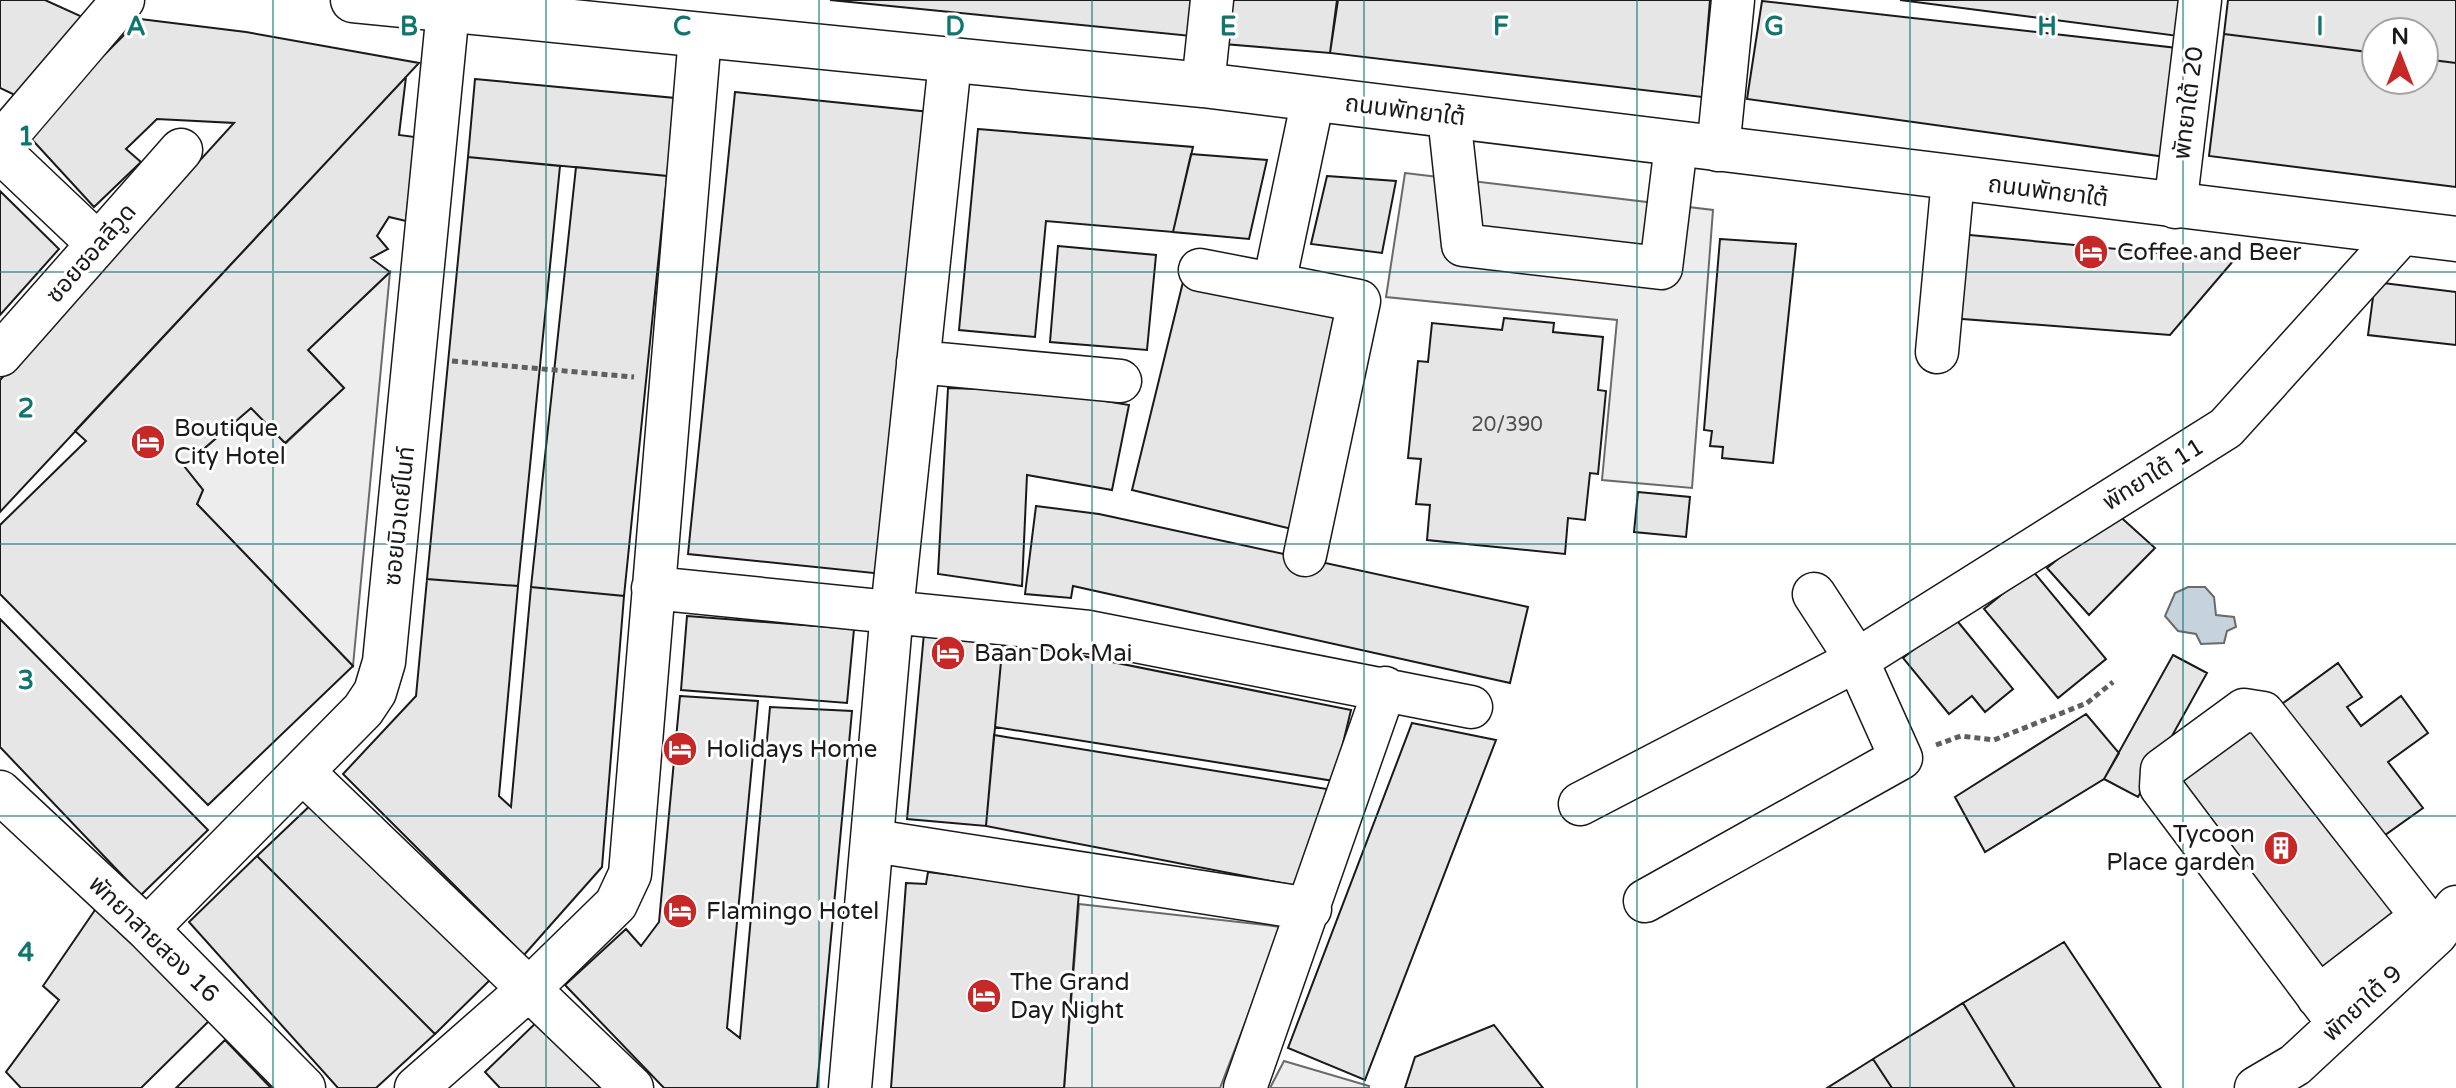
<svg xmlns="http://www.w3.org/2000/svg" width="2456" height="1088" viewBox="0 0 2456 1088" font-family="'Varela Round','Noto Sans Thai',sans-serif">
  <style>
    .parking { fill: #ededed; stroke: #6a6a6a; stroke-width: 2 }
    .water { fill: #c6d2dc; stroke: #6a6a6a; stroke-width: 2 }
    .building { fill: #e6e6e6; stroke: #1a1a1a; stroke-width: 2 }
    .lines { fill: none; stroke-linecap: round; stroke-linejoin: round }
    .minor-casing { stroke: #1a1a1a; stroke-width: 45 }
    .major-casing { stroke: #1a1a1a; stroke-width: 47 }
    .path { stroke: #5f5f5f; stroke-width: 5; stroke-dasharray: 6 4; stroke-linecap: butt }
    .minor { stroke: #fff; stroke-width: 42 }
    .major { stroke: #fff; stroke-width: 44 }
    .grid { fill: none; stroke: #0f766e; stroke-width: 2; stroke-opacity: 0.55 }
    .labels { text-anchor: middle; stroke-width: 6; stroke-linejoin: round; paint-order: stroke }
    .number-label { font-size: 20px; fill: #4d4d4d }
    .street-label { font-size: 24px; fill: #1a1a1a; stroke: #fff }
    .poi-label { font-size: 24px; fill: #1a1a1a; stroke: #fff; text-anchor: start }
    .grid-label { font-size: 26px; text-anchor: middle; font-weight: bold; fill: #0f766e; stroke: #fff; stroke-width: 6; stroke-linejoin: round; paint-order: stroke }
  </style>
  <rect width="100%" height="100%" fill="#fff"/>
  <path class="parking" d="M1405 173 1713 210 1692 488 1602 480 1617 320 1386 297Z
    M390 272 353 666 197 504 203 490 184 466 251 408 286 443 344 388 308 350Z
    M1079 904 1282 927 1220 1088H1064Z
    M1284 1061 1369 1086V1088H1270Z"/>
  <path class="water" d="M2188 587H2205L2214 597 2216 615 2234 617 2236 627 2227 631 2224 643 2201 644 2196 634 2178 631 2165 616 2175 593Z"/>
  <path class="building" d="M0 0H45L87 19 19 97 0 88Z
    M830 0H1194L1191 36Z
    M1229 0H1337L1330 53 1224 44Z
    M1338 0H1710L1702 97 1330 53Z
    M1900 0H2183L2178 36Z
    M2228 0H2456V63L2424 59V32H2376V53L2224 34Z
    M1762 1 2177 48 2166 157 1747 99Z
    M140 19 246 32 419 63 0 512V380L234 123 157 119 126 149 141 162 94 207 26 133Z
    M2224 34 2376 53V80H2424V59L2456 63V187L2209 156Z
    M406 77 399 135 415 137 406 221 389 217 377 236 388 249 371 258 390 272 308 350 344 388 285 443 251 408 184 466 203 490 197 504 353 666 208 805 0 594V525L86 441 75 431Z
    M475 79 675 98 667 176 468 157Z
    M735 92 930 112 883 574 688 554Z
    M978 129 1193 147 1173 232 1046 221 1035 337 959 330Z
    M1191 154 1267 160 1249 239 1173 232Z
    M468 157 560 166 518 586 427 579Z
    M576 167 667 176 624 596 531 587Z
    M1327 176 1396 181 1382 253 1311 244Z
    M0 191 59 249 0 315Z
    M1959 234 2234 260 2170 335 1950 318Z
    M1720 239 1796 244 1773 463 1722 458 1723 447 1710 446 1712 431 1704 430Z
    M1058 246 1156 255 1147 350 1050 342Z
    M1183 282 1345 316 1296 530 1132 490Z
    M2375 282 2456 292V345L2368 335Z
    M1504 318 1554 323 1553 332 1603 337 1598 390 1606 391 1598 474 1590 473 1585 520 1568 518 1565 554 1427 540 1430 505 1416 504 1421 459 1408 458 1418 361 1428 362 1432 323 1502 330Z
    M948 388 1046 391 1129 405 1112 490 1027 475 1022 586 938 574Z
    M1638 492 1690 497 1686 537 1634 532Z
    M1036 506 1099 514 1528 607 1510 683 1073 586 1071 598 1025 594Z
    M2115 512 2155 548 2089 615 2047 568Z
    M2032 570 2106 659 2058 698 1984 609Z
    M427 579 518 586 499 796 511 807 531 587 624 596 602 867 524 955 343 774 416 696Z
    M687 616 854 629 847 703 681 690Z
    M1954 617 2013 689 1985 712 1972 696 1949 714 1903 658Z
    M0 619 208 830 141 895 0 747Z
    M924 633 1003 640 986 826 907 819Z
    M1003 640 1351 710 1334 781 995 727Z
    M2173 655 2207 673 2138 797 2104 779Z
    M2338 663 2362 697 2347 707 2361 726 2401 696 2428 733 2388 762 2423 808 2378 840 2279 706Z
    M680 696 758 701 727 1028 740 1038 770 707 852 711 817 1088H664L565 985 626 929 641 946 659 922Z
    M2086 714 2119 753 2104 779 1985 852 1955 797Z
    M2251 720 2395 914 2312 975 2168 781Z
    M1412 723 1496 740 1365 1080 1288 1048Z
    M994 735 1327 789 1297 886 986 826Z
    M315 801 493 977 435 1034 257 856Z
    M257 856 435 1034 376 1088H338L189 922Z
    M928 872 1079 891 1064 1088H891L906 883 926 884Z
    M97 907 209 1021 141 1088H21L6 1072 59 1000 43 986Z
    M2064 942 2161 1088H2015L1963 1003Z
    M1963 1003 2015 1088H1892L1873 1059Z
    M544 1015 616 1088H500L485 1072Z
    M1494 1025 1543 1088H1405L1415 1057Z
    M225 1040 271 1088H176Z
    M1873 1059 1892 1088H1827Z"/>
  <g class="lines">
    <g class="minor-casing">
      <path id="minor" d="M1203 85 1212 0
        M1449 116 1463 245 1661 268 1676 145
        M0 144 123 0
        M1718 150 1733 0
        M0 151 98 244
        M2175 207 2200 0
        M1200 270 1359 301 1305 555
        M1274 284 1313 99
        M1937 352 1953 179
        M0 355 181 150
        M918 362 1120 381
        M653 588 1089 632 1471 707
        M303 772 632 1088
        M0 792 147 929 304 1088
        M1580 804 1857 660 2226 428 2402 233
        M874 841 1310 909
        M1645 901 1901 758 1857 660 1814 594
        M147 929 363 710 375 692 384 662 448 10
        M2318 997 2406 929
        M2339 1024 2161 787 2162 770 2244 710 2263 713 2436 934
        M416 1088 531 987 616 904 630 874 700 36
        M850 1088 892 611 950 62
        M1245 1088 1385 688
        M2256 1088 2295 1065 2436 934 2456 907"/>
    </g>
    <g class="major-casing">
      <path id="major" d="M353 0 1203 85 2456 239"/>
    </g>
    <path class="path" d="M452 361 634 377
      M1936 745 1961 736 1994 740 2087 703 2113 682"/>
    <use href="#minor" class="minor"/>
    <use href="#major" class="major"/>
  </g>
  <path class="grid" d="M273 0V1088M546 0V1088M819 0V1088M1092 0V1088M1364 0V1088M1637 0V1088M1910 0V1088M2183 0V1088M0 272H2456M0 544H2456M0 816H2456"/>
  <defs>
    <g id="hotel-disc" transform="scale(1.8)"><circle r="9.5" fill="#c62828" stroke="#fff"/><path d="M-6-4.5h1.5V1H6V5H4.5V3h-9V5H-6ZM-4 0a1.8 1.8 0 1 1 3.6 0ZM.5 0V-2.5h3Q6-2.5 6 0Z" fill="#fff"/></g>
    <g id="building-disc" transform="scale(1.8)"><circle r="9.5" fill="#c62828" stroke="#fff"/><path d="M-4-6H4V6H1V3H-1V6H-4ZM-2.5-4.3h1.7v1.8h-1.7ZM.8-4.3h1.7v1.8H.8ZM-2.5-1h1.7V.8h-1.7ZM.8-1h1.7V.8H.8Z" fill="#fff"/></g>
  </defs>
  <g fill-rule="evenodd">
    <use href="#hotel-disc" x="2091" y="252"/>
    <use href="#hotel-disc" x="148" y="442"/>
    <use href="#hotel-disc" x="948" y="653"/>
    <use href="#hotel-disc" x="680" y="749"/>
    <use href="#building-disc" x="2281" y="848"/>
    <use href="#hotel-disc" x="680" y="911"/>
    <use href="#hotel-disc" x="984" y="996"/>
  </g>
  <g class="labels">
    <g class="number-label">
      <text x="1507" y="431">20/390</text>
    </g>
    <g class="street-label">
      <text transform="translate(2188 103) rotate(-83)" y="8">พัทยาใต้ 20</text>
      <text transform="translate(1405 110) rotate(7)" y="8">ถนนพัทยาใต้</text>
      <text transform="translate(2048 191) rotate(7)" y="8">ถนนพัทยาใต้</text>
      <text transform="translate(91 253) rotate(-49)" y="8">ซอยฮอลลีวูด</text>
      <text transform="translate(2153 474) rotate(-32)" y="8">พัทยาใต้ 11</text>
      <text transform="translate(399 516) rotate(-84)" y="8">ซอยนิวเดย์ไนท์</text>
      <text transform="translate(154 939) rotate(44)" y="8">พัทยาสายสอง 16</text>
      <text transform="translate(2362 1003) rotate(-43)" y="8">พัทยาใต้ 9</text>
    </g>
    <g class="poi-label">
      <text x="2117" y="260">Coffee and Beer</text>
      <text x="174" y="436">Boutique<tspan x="174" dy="28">City Hotel</tspan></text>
      <text x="974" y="661">Baan Dok Mai</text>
      <text x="706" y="757">Holidays Home</text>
      <text x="2255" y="842" text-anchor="end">Tycoon<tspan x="2255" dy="28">Place garden</tspan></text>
      <text x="706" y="919">Flamingo Hotel</text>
      <text x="1010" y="990">The Grand<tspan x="1010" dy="28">Day Night</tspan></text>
    </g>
  </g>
  <g class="grid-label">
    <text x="136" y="35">A</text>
    <text x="409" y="35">B</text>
    <text x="682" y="35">C</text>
    <text x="955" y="35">D</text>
    <text x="1228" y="35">E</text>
    <text x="1501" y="35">F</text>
    <text x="1774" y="35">G</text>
    <text x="2047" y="35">H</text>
    <text x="2320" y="35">I</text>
    <text x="26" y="145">1</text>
    <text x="26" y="417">2</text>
    <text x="26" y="689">3</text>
    <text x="26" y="961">4</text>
  </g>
  <g transform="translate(2400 56)"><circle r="38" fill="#ffffff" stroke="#a3a3a3" stroke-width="2"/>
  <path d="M0-6L14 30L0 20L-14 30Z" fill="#c62828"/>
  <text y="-12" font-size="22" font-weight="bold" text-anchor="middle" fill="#1a1a1a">N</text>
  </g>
</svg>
